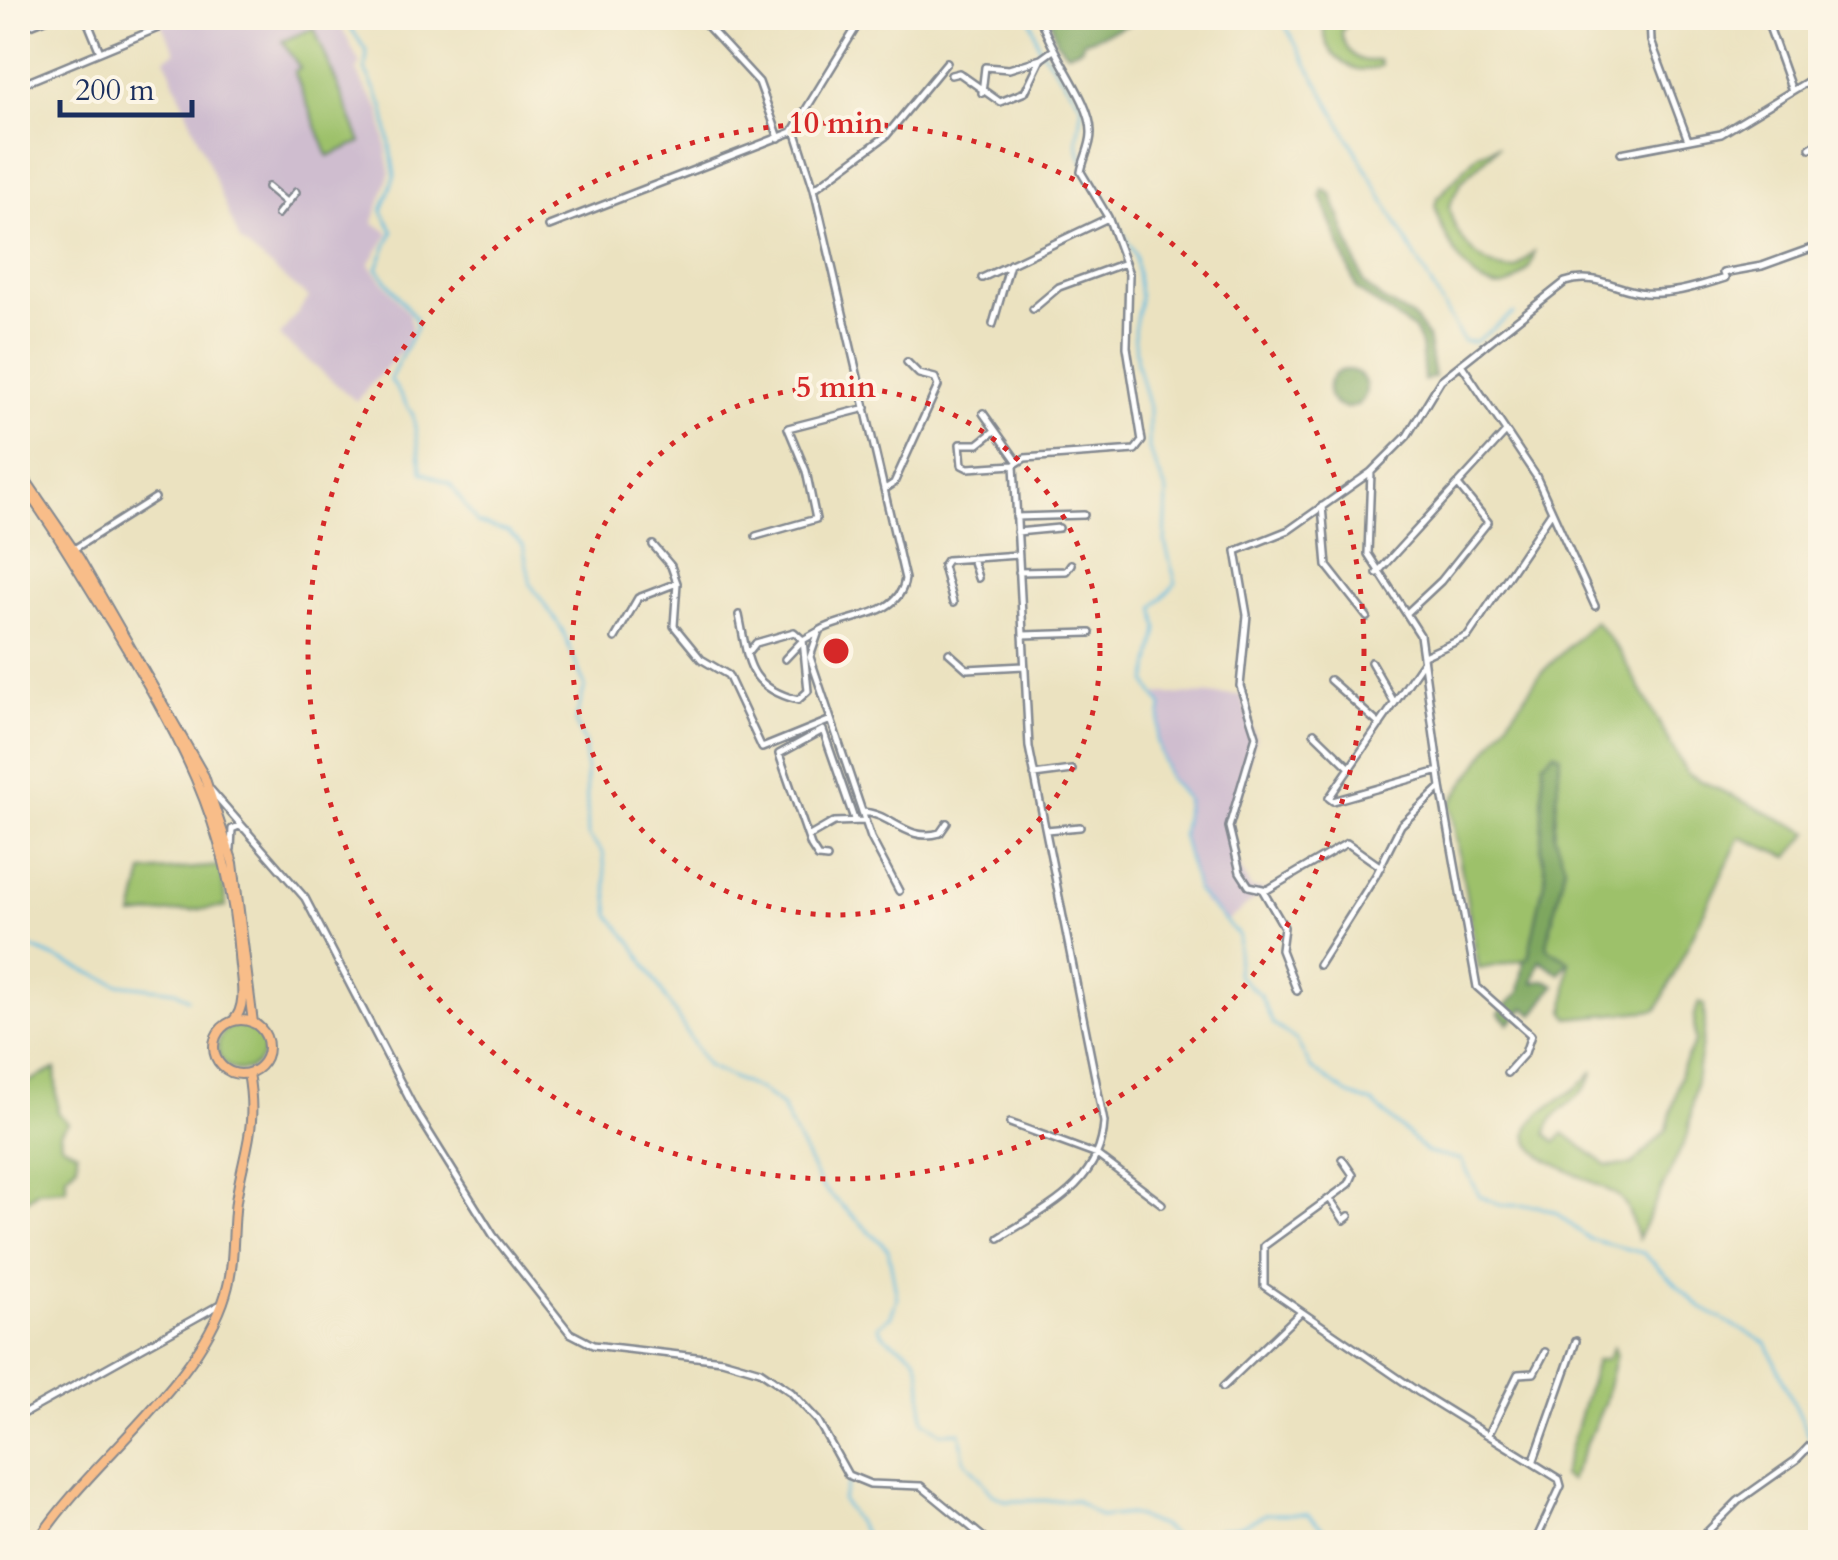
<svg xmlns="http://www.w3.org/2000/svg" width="1838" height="1560" viewBox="0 0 1838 1560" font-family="Cardo,serif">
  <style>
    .industrial { fill: #cfbdcf }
    .green { fill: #9dc16b; stroke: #5c7864; stroke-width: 2.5 }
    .forest { fill: #7ea75f; stroke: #4c6b5e; stroke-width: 2.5 }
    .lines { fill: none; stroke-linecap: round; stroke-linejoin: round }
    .stream { stroke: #62bbdf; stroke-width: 2.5 }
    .minor-casing { stroke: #83888f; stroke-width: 10 }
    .major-casing { stroke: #83888f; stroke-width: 12 }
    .minor { stroke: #fff; stroke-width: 5 }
    .major { stroke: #f8bd89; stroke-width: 8 }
    .ring { fill: none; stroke: #d62828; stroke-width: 5; stroke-dasharray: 5 10 }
    .centre { fill: #d62828; stroke: #fcf5e5; stroke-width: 5 }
    .ring-label { font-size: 30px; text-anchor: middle; font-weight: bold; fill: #d62828; stroke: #fcf5e5; stroke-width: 8; stroke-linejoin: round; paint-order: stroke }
  </style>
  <rect width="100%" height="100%" fill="#fcf5e5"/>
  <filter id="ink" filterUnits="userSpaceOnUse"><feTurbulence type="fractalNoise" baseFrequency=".01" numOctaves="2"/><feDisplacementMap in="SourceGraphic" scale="20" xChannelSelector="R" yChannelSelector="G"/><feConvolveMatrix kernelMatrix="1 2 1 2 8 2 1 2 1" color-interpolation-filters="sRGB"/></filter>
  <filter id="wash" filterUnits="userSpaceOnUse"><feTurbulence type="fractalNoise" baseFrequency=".0048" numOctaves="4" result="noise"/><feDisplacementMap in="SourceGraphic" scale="40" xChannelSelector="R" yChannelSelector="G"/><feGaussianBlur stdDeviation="2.25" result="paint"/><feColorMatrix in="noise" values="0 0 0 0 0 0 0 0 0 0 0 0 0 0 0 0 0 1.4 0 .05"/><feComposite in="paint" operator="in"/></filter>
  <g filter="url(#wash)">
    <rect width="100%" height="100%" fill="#ebe2c0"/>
    <path class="industrial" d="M149 18H337L360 64 357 71 365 88 380 110 390 172 373 222 389 233 369 264 408 313 412 329 403 349 356 401 279 336 309 298 240 241 165 58 176 52 161 24 153 26Z
      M1157 694 1241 695 1256 739 1229 826 1237 864 1251 888 1267 890 1227 921 1203 902 1196 886 1182 835 1185 797 1168 777 1157 735 1162 706Z"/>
    <path class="green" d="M1325 18H1352L1341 32C1346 53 1357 65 1379 60L1381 66C1352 81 1316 49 1325 18Z
      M314 28 361 142 328 156 294 71 300 68 282 41Z
      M1499 146 1461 182 1449 206C1452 235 1484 274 1516 269L1534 252C1533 264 1528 271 1518 279 1479 311 1441 236 1435 205L1437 198 1478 154Z
      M1595 621 1620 652 1687 774 1809 833 1788 857 1740 837 1657 1010 1569 1018 1565 1012 1569 961 1546 947 1565 866 1554 835 1560 755 1541 851 1546 872 1528 959 1479 969 1450 804 1541 673Z
      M221 866 226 907 133 916 143 872Z
      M1699 1002 1704 1005 1705 1023 1688 1134 1638 1239C1633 1227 1630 1206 1619 1197 1599 1179 1514 1159 1529 1127 1537 1108 1576 1095 1593 1071 1589 1098 1550 1107 1546 1134L1556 1142 1564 1133 1607 1166 1632 1165 1667 1129 1683 1065 1695 1042 1694 1017Z
      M218 1047a23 23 0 1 1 46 0a23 23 0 1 1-46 0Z
      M55 1069 58 1113 68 1123 60 1132 61 1144 77 1152V1165L66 1175V1189L38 1191 18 1206V1087Z
      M1613 1347 1616 1354 1604 1404 1570 1481 1562 1476 1596 1361 1607 1359Z"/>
    <path class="forest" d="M1050 18H1136L1131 24 1084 41 1081 48 1067 53 1056 41Z
      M1323 189 1332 194 1364 284 1381 299 1413 317 1427 336 1434 377 1424 381 1421 345 1414 330 1357 290 1321 196Z
      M1328 389a19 19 0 1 1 38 0a19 19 0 1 1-38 0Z
      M1554 752 1560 755 1554 835 1565 866 1546 947 1569 961 1560 974 1540 960 1533 983 1545 980 1555 985 1534 1015 1525 1008 1509 1024 1499 1013 1519 992 1524 959 1528 958 1546 872 1541 851 1543 763Z"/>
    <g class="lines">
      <path class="stream" d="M344 18 367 52 365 70 384 108 395 175 382 211 393 231 377 268 415 318 416 328 390 379 413 415 422 472 450 484 477 523 508 532 523 545 531 585 562 629 585 686 575 722 585 744 588 836 603 853 610 915 633 944 707 1066 762 1091 781 1106 821 1186 888 1249 897 1298 891 1316 878 1326C886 1344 903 1344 914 1356 925 1367 921 1405 923 1420L941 1433 960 1432 964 1459 994 1495 1007 1501 1075 1500 1101 1517 1130 1514 1161 1526 1180 1540 1206 1538 1218 1529 1241 1526 1266 1514H1307L1338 1542
        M1030 18 1039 47 1082 105 1077 140 1081 157 1135 255 1140 299 1134 331 1137 364 1149 408V450L1167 493 1165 543 1176 583 1154 607 1158 629 1147 683 1162 706 1157 740 1168 777 1187 800 1182 835 1197 891 1239 936 1237 975 1260 995 1273 1024 1297 1041 1311 1068 1348 1094 1373 1103 1428 1153 1461 1160 1480 1196 1499 1205 1537 1206 1555 1212 1589 1239 1643 1253 1700 1307 1766 1343 1812 1442 1820 1450
        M1281 18 1463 341 1475 342 1514 313
        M18 942 117 984 176 991 188 999
        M849 1482 842 1500 870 1542
        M265 1542 296 1535 317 1540"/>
    </g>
  </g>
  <g filter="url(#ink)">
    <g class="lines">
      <g class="minor-casing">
        <path id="minor" d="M86 18 100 52
          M700 18 759 82 779 138
          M1650 18 1651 41 1688 140
          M1766 18 1792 91
          M18 30 48 18
          M951 75 959 73 1000 102 1025 92 1041 59 1052 51
          M18 86 158 28
          M982 93 985 67 1009 69 1041 59
          M795 130 814 189 905 579C899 619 846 614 819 631L810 657 871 838 899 891
          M1810 148 1820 142
          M1621 153 1721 134 1820 74
          M268 187 287 203
          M814 189 886 136 947 62
          M278 214 296 192
          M549 226 792 132 862 18
          M982 278 1108 218
          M1033 309 1059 287 1125 263
          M993 324 1010 264
          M1461 364 1536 476 1595 606
          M983 413 1017 461
          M993 432 978 444H960L962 465 968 468 1014 465
          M1371 472 1368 554 1420 635 1441 787 1477 987 1531 1035 1525 1053 1507 1073
          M885 489 894 483 938 386 935 378 919 374 907 362
          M1322 506 1327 566 1367 617
          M1016 517 1084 515
          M1017 532 1059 528
          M756 536 816 519 806 471 788 428 866 408
          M653 545 671 566 677 583 674 626 701 659 728 675 762 748 831 720
          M74 549 155 498
          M972 558 978 578
          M1019 572 1066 571 1071 564
          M1377 573 1505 433
          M953 603 943 566 947 560 1018 555
          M1408 612 1441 581 1488 522 1458 485
          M739 615C749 662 746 686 798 700L808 691 803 640 819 631
          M1023 635 1090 633
          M615 638 638 598 677 583
          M748 653 756 643 794 632 803 640 785 659
          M949 653 967 669 1024 666
          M1424 656 1468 636 1551 513
          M1371 662 1394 702
          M1423 662 1329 798 1333 801 1439 771
          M1330 680 1380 725
          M1314 733 1349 767
          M1034 775 1072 770
          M210 789 305 898 415 1110 493 1235 570 1333 593 1345 722 1360 760 1371 791 1392 818 1421 848 1475 870 1484 921 1486 989 1542
          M862 812C891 813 907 843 940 833L947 823
          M1046 830 1080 827
          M808 837 834 822 865 821
          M231 849 232 829 239 826 248 831
          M827 858 818 857 811 846 779 754 823 730 854 819
          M1381 867 1347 843 1267 890 1249 886 1240 872 1229 827 1256 736 1240 686 1247 615 1236 551 1289 530 1371 472 1407 436 1441 380 1565 282C1595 272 1616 290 1645 293 1673 295 1698 286 1725 278L1723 273 1762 266 1820 245
          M1263 891 1284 927 1281 950 1297 991
          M1319 965 1376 875 1401 825 1440 788
          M1010 1123 1097 1155 1162 1204
          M1342 1159 1353 1175 1349 1184 1264 1246V1286L1417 1391 1559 1479 1561 1486 1535 1542
          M1330 1199 1344 1220 1349 1216
          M999 1238C1046 1208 1101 1184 1104 1122L1029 747 1014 465 1025 458 1135 450 1142 441 1127 347 1129 274 1108 217 1081 172C1083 159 1091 147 1091 133 1092 102 1051 54 1040 18
          M1223 1387 1301 1312
          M18 1417 219 1305
          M1489 1434 1518 1374 1534 1373 1545 1352
          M1533 1463 1576 1341
          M1697 1542 1738 1501 1796 1460 1820 1435"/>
      </g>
      <g class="major-casing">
        <path id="major" d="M18 469 79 558 204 776 233 863 253 1023
          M18 479C52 523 79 572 109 619 177 731 229 821 239 955 240 976 249 1005 233 1021
          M214 1047a27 27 0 1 1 54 0a27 27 0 1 1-54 0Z
          M37 1542C91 1459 198 1386 226 1293 235 1264 232 1231 236 1201 244 1149 258 1129 248 1073"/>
      </g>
      <use href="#minor" class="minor"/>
      <use href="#major" class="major"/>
    </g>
  </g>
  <g class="ring">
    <circle cx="836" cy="651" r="264"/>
    <circle cx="836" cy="651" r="528"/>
  </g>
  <circle cx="836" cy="651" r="15" class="centre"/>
  <g class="ring-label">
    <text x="836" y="133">10 min</text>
    <text x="836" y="397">5 min</text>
  </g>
  <rect width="1838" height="1560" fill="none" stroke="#fcf5e5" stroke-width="60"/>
  <path d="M60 100v15h132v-15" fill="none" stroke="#1b2f5e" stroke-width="5"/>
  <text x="75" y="100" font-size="30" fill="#1b2f5e" stroke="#fcf5e5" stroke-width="8" paint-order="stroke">200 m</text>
</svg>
